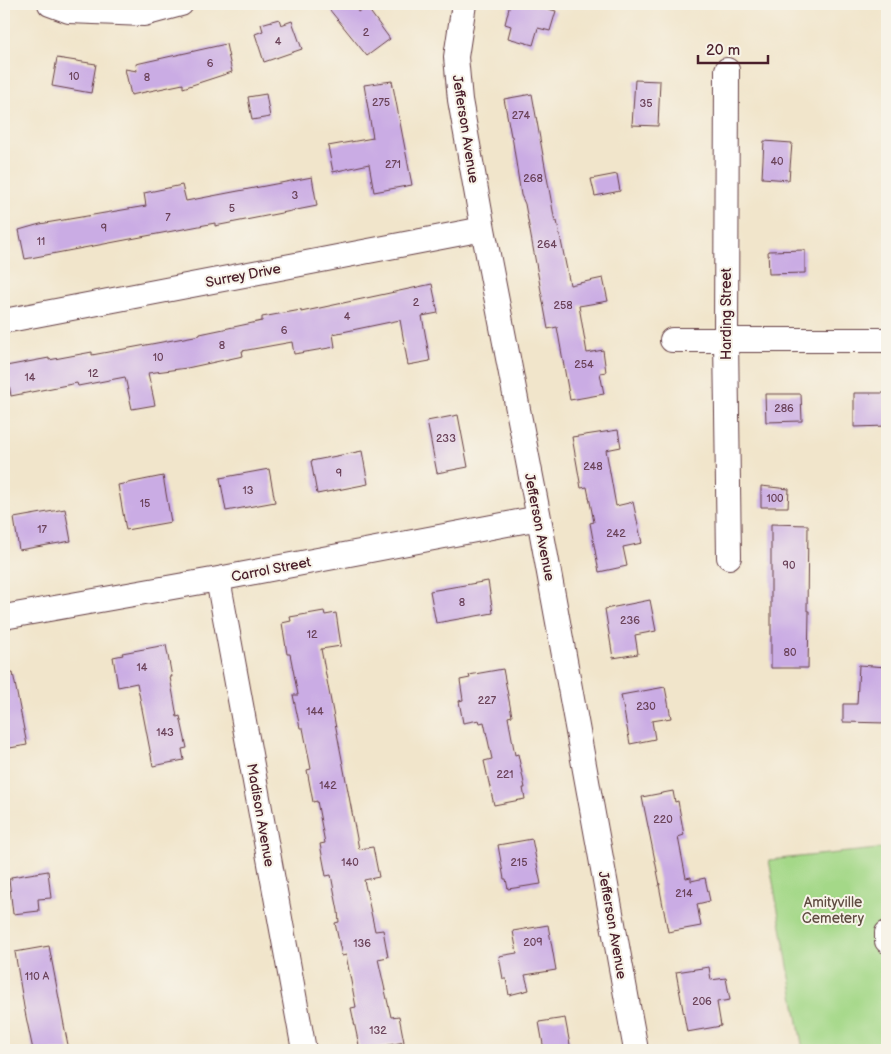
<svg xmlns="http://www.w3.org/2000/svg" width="891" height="1054" viewBox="0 0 891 1054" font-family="'Balsamiq Sans',sans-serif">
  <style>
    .green { fill: #a4d888; stroke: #777c5a }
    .building { fill: #caace4 }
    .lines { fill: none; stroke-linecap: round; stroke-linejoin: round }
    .minor-casing { stroke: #633d43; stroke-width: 26 }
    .minor { stroke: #fff; stroke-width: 24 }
    .labels { text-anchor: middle; stroke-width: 4; stroke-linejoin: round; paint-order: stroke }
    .number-label { font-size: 11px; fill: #6a4259 }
    .street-label { font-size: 14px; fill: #4a1f2b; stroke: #f7f3e8 }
    .park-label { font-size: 14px; fill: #604d42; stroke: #f7f3e8 }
  </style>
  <rect width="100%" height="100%" fill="#f7f3e8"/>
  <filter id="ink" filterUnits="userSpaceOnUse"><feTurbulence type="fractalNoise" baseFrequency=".02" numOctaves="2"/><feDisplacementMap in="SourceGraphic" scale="10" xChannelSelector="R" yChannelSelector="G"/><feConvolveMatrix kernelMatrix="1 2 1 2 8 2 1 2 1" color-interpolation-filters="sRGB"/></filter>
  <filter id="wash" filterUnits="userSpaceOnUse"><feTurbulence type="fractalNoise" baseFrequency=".0096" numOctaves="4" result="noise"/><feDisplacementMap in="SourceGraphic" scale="20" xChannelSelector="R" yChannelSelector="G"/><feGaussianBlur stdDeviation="1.12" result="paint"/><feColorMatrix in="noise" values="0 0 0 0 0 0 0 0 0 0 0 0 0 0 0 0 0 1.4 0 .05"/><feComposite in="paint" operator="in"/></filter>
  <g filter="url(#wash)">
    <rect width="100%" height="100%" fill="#f1e5cb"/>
    <path class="green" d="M887 848V1050H803L769 860Z"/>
    <g id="blocks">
      <path class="building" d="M325 4H352L358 12 366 6 390 39 367 56Z
        M510 4H529L556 11 550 31 538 28 533 45 508 38 511 26 505 24Z
        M279 19 281 25 292 21 302 49 264 62 255 34 263 31 261 24Z
        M226 44 232 72 183 88V84L131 95 125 69 137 71 136 64Z
        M57 58 96 64 91 93 52 86Z
        M635 80 660 81 658 126 632 125Z
        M392 81 412 185 374 192 369 164 333 172 328 146 373 138 364 85Z
        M266 94 270 117 252 120 248 97Z
        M532 94 555 222 557 221 570 285 603 278 608 301 579 306 587 353 603 350 606 372 600 373 604 394 570 400 557 327 548 329 525 204 521 195 512 136H511L504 99Z
        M764 141 792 143 789 180 762 178Z
        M617 174 620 191 595 196 591 179Z
        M312 177 317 206 215 226V223L25 259 19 230 40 224 146 206 144 193 182 185 186 201Z
        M805 250V273L769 274 768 251Z
        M432 284 438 313 422 316 430 361 408 365 400 320 333 334 335 347 294 354 292 342 242 351 243 356 187 368 148 373 155 405 132 409 125 377 78 386 77 383 11 396 6 366 49 358V360L92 352V355L200 335V334L262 321V317L301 310V312Z
        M854 393H887V426L854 427Z
        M765 394H801L802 421 766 422Z
        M458 415 468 467 437 473 427 421Z
        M618 430 621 447 606 450 616 506 633 502 642 543 623 547 627 566 599 572 590 523 594 522 587 487 581 488 572 437Z
        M362 451 368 484 317 494 311 461Z
        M269 469 275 502 226 511 220 478Z
        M163 476 171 522 126 530 118 485Z
        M761 486 789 489 788 507H761Z
        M65 509 71 541 19 550 14 518Z
        M771 524 808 525 807 611H809L808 668H771Z
        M488 581 493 613 436 623 430 591Z
        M650 600 656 631 635 635 638 654 613 658 605 609Z
        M324 611 325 615 336 613 341 646 321 649 359 849 373 847 379 877 364 880 375 931 383 930 388 957 378 959 391 1017 399 1016 404 1042 365 1050H360L351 1008 356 1007 346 955 342 956 335 923 339 922 338 911 331 875 326 876 320 844 325 843 317 801 313 802 307 770 311 769 303 728H300L293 695H298L290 654H287L282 623 291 621 290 617Z
        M166 645 172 677H170L177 717 180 716 187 748 182 749 184 760 153 766 137 683 118 687 113 657 123 655 122 653Z
        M859 665 887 667V723L843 722V704H857Z
        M503 669 512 716 508 717 515 755 518 754 525 788H523L525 799 494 805 484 761 492 759 484 722 480 723 479 720 463 723 459 701 463 700 460 680 470 678 469 675Z
        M13 673 27 745 4 749V674Z
        M665 687 671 718 652 721 655 739 630 744 621 695Z
        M673 791 675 802 678 801 684 835 678 837 686 878 691 877V881L705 878 710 901 697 904 701 926 668 932 659 885H660L642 797Z
        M532 839 541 884 508 889 506 879H504L498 845Z
        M48 871 51 898 38 899 39 911 13 914 9 879H12L11 877Z
        M548 925 556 970 525 975 529 990 509 995 506 979H503L499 956 517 953 513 931Z
        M49 946 64 1025 69 1050H33L24 1007 15 952Z
        M709 967 711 980 726 978 730 1000 717 1002 721 1026 687 1032 676 972Z
        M565 1018 571 1050H544L539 1022Z"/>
    </g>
  </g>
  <g filter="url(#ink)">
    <use href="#blocks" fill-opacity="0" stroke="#633d43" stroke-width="1"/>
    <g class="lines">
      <g class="minor-casing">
        <path id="minor" d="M50 4 69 11 144 14 181 4
          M464 4 456 57 460 100 483 229 539 518 636 1050
          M727 70 726 340 729 557
          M4 321 483 229
          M672 340H887
          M218 579 304 1050
          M4 617 218 579 539 518
          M887 933V941"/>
      </g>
      <use href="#minor" class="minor"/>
    </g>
  </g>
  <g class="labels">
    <g class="number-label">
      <text x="366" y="36">2</text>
      <text x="278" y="45">4</text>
      <text x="210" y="67">6</text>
      <text x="74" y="80">10</text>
      <text x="147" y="81">8</text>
      <text x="381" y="106">275</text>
      <text x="646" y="107">35</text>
      <text x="521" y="119">274</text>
      <text x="777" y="165">40</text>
      <text x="393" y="168">271</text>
      <text x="533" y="182">268</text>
      <text x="295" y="199">3</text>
      <text x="232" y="212">5</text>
      <text x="168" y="221">7</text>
      <text x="104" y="232">9</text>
      <text x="41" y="245">11</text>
      <text x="547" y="248">264</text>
      <text x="416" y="306">2</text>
      <text x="563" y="309">258</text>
      <text x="347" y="320">4</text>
      <text x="284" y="334">6</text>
      <text x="222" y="349">8</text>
      <text x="158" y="361">10</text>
      <text x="584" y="368">254</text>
      <text x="93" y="377">12</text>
      <text x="30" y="381">14</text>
      <text x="784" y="412">286</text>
      <text x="446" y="442">233</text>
      <text x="593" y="470">248</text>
      <text x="339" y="477">9</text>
      <text x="248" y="494">13</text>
      <text x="775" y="502">100</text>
      <text x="145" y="507">15</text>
      <text x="42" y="533">17</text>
      <text x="616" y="537">242</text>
      <text x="789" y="569">90</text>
      <text x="462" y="606">8</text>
      <text x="630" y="624">236</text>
      <text x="312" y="638">12</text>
      <text x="790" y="656">80</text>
      <text x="142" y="671">14</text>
      <text x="487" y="704">227</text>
      <text x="646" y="710">230</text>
      <text x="315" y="715">144</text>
      <text x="165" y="736">143</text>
      <text x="505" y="778">221</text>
      <text x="328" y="789">142</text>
      <text x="663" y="823">220</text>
      <text x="350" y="866">140</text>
      <text x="519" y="866">215</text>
      <text x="684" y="897">214</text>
      <text x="533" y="946">209</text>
      <text x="362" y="947">136</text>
      <text x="37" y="980">110 A</text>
      <text x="702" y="1005">206</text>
      <text x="378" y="1034">132</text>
    </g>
    <g class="street-label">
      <text transform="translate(466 129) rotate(81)" y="5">Jefferson Avenue</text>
      <text transform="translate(243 275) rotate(-11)" y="5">Surrey Drive</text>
      <text transform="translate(726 314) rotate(-90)" y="5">Harding Street</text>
      <text transform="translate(540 527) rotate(79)" y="5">Jefferson Avenue</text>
      <text transform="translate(271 569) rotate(-11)" y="5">Carrol Street</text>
      <text transform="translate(261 815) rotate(80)" y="5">Madison Avenue</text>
      <text transform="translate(613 925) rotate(80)" y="5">Jefferson Avenue</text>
    </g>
    <g class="park-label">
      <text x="833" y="907">Amityville<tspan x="833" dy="16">Cemetery</tspan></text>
    </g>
  </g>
  <rect width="891" height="1054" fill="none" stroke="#f7f3e8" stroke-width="20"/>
  <path d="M698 55v8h70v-8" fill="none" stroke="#4a1f2b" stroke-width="2.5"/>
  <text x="706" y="55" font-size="15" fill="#4a1f2b" stroke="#f7f3e8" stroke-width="4" paint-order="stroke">20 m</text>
</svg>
